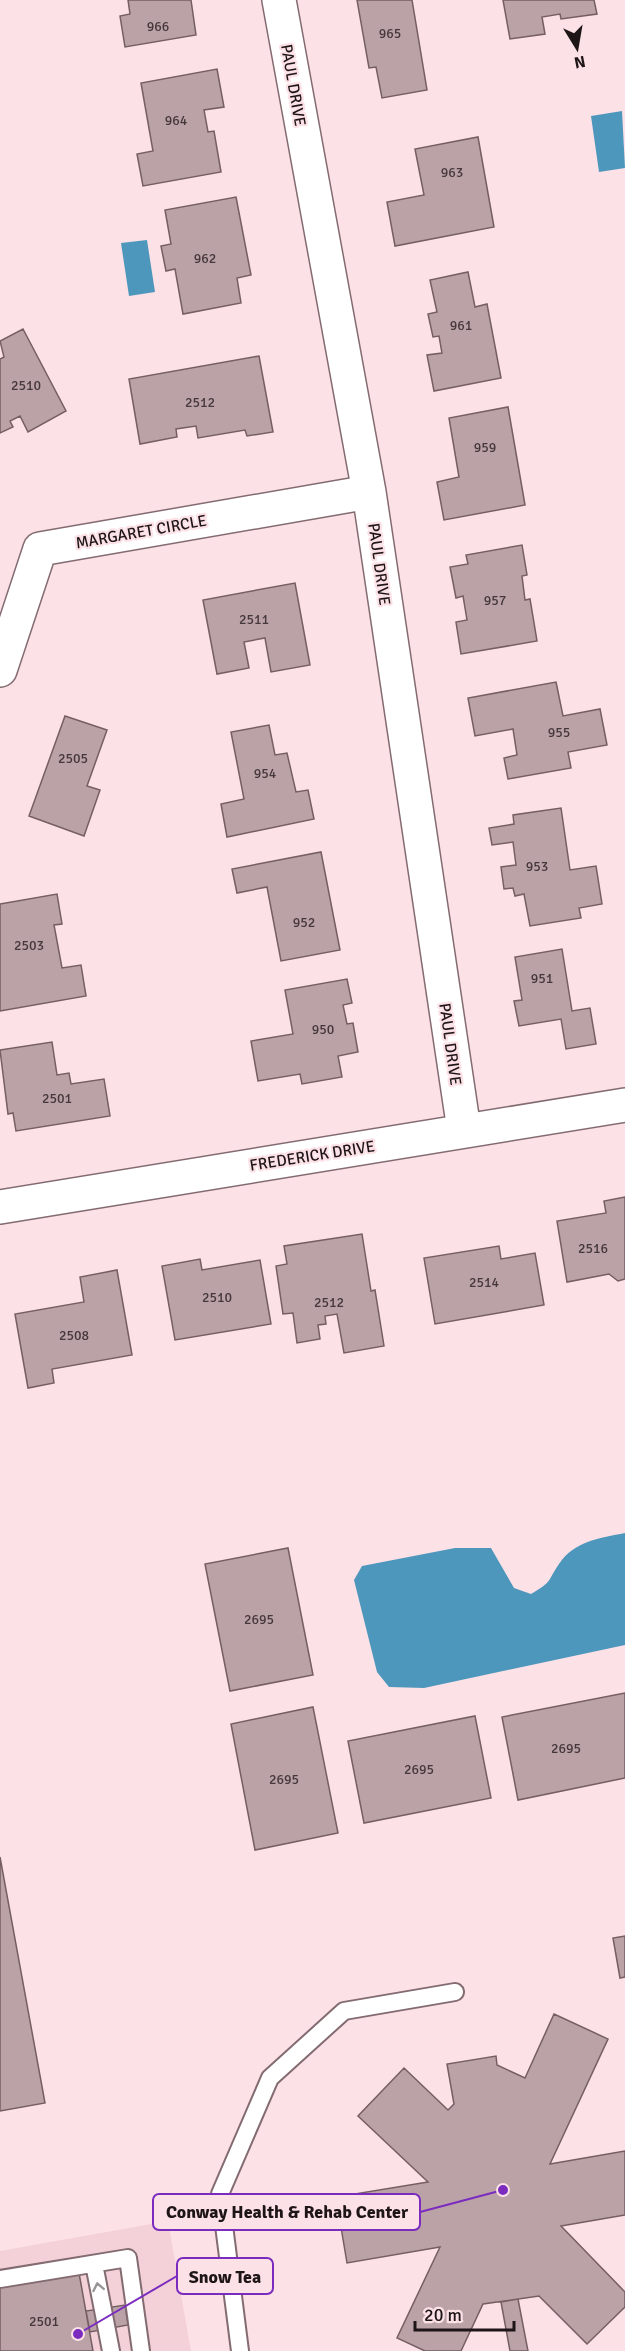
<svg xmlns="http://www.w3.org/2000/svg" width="625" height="2351" viewBox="0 0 625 2351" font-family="Signika,sans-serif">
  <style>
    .built { fill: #f4d1d8 }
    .water { fill: #4e97bc }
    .building { fill: #bba2a7; stroke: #755f63; stroke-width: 1.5 }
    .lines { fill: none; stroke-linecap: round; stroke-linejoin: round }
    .lane-casing { stroke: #836c71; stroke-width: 20 }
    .street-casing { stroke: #836c71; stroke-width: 36 }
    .lane { stroke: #fff; stroke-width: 16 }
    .street { stroke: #fff; stroke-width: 33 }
    .oneway { stroke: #9a9697 }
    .labels { text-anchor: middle; stroke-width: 4.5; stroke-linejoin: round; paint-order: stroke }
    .number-label { font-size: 14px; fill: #45383b }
    .street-label { font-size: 16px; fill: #1e1517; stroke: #fce1e6 }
    .leader { fill: none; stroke: #7b2cbf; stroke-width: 2 }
    .callout-dot { fill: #7b2cbf; stroke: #fce1e6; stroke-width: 2 }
    .callout { fill: #fce1e6; stroke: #7b2cbf; stroke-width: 2 }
    .callout-label { font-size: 18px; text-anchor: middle; font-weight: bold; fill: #1e1517 }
  </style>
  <rect width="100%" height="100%" fill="#fce1e6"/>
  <path class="built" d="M168 2221 191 2351H0V2251Z"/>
  <path class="water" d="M622 111 625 168 599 172 591 116Z
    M147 240 155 292 129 296 121 243Z
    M625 1533V1645L424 1688 389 1687 377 1672 354 1580 362 1566 455 1548H491L514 1588 531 1594C553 1581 546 1583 559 1564 574 1541 600 1538 625 1533Z"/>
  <path class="building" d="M128 0H191L196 35 125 47 120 16 130 14Z
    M357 0H412L427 90 382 98 376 67 369 68Z
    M503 0H594L597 14 561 19 560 14 542 17 545 34 510 39Z
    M217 69 224 107 204 110 208 132 214 131 221 172 143 186 137 154 153 151 141 83Z
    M478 137 494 227 395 246 387 202 424 195 415 149Z
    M236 197 251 275 237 278 241 303 183 314 175 269 166 271 161 246 171 244 165 210Z
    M468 272 475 307 487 304 501 378 434 391 427 355 442 353 439 336 433 337 428 314 437 312 430 280Z
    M23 329 66 411 28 432 20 416 10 421 13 427 0 433V359L4 357 0 341Z
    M259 356 273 432 247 436 245 430 198 438 196 426 176 429 177 437 140 444 129 379Z
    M508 407 525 505 444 520 437 482 459 477 449 418Z
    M522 545 527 575 522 576 525 600 530 599 537 641 461 654 456 622 467 620 463 596 456 598 450 567 468 564 466 555Z
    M295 583 310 665 271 672 265 638 244 642 249 668 217 674 203 600Z
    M556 682 563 716 600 709 607 745 568 752 571 768 508 779 504 758 517 755 513 729 475 736 468 698Z
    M65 716 107 730 87 786 100 790 84 836 29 816Z
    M269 725 275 755 287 753 296 792 308 790 314 819 227 837 221 804 244 799 231 732Z
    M561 808 570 870 596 866 602 904 579 908 581 918 530 926 524 894 515 896 513 888 504 889 501 867 516 865 513 842 492 845 489 828 514 824 513 815Z
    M321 852 340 950 281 961 267 887 237 893 232 869Z
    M57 894 62 924 54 925 62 968 81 965 86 996 0 1011V904Z
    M562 949 572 1011 590 1008 596 1044 566 1049 561 1019 519 1026 514 1001 522 1000 515 957Z
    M347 979 352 1003 343 1005 347 1024 353 1023 358 1052 338 1056 342 1077 302 1084 300 1074 258 1081 251 1041 293 1034 285 990Z
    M52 1042 57 1075 69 1073 71 1084 104 1079 110 1116 16 1131 13 1113 8 1114 0 1050Z
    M625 1197V1279L618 1281 609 1274 567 1282 557 1221 606 1213 604 1201Z
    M362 1234 371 1291 375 1290 384 1346 344 1353 337 1314 325 1316 326 1324 318 1325 320 1339 297 1343 293 1313 283 1314 276 1266 287 1264 284 1246Z
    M499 1246 501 1259 535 1253 544 1305 435 1324 424 1258Z
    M200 1259 202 1270 260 1260 271 1324 175 1340 162 1266Z
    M117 1270 132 1355 52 1369 54 1383 28 1388 15 1314 84 1302 80 1277Z
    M288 1548 313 1675 230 1691 205 1564Z
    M625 1693V1778L518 1800 502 1717Z
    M313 1707 338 1833 255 1850 231 1724Z
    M475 1716 491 1798 364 1823 348 1741Z
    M0 1857 45 2103 0 2111Z
    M625 1936V1977L620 1978 613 1938Z
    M554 2014 608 2039 550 2164 625 2151V2215L561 2226 625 2292V2307L587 2344 539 2296 483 2304 461 2351H425L397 2338 440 2247 347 2263 336 2197 428 2182 358 2116 404 2068 448 2110 454 2104 447 2064 496 2056 497 2065 525 2078Z
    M79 2273 93 2351H0V2287Z
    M518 2299 528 2351H510L501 2302Z
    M125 2305 128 2325 90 2332 86 2311Z"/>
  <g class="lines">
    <g class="lane-casing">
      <path id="lane" d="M94 2264 111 2351
        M0 2279 128 2258 141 2351
        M240 2351 220 2194 270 2078 344 2011 455 1992"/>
    </g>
    <g class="street-casing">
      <path id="street" d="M279 0 369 492 464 1130
        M0 670 40 549 369 492
        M0 1207 625 1105"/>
    </g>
    <use href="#lane" class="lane"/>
    <use href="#street" class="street"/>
  </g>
  <defs><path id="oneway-chevron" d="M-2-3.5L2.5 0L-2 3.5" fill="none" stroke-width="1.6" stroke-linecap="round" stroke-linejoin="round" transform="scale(1.5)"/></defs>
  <use class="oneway" href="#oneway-chevron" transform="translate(98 2287) rotate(-101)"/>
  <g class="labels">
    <g class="number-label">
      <text x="158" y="31">966</text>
      <text x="390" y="38">965</text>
      <text x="176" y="125">964</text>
      <text x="452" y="177">963</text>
      <text x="205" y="263">962</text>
      <text x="461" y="330">961</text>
      <text x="26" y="390">2510</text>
      <text x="200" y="407">2512</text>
      <text x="485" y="452">959</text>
      <text x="495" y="605">957</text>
      <text x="254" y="624">2511</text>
      <text x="559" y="737">955</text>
      <text x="73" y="763">2505</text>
      <text x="265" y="778">954</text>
      <text x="537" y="871">953</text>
      <text x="304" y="927">952</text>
      <text x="29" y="950">2503</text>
      <text x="542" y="983">951</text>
      <text x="323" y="1034">950</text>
      <text x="57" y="1103">2501</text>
      <text x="593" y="1253">2516</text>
      <text x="484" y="1287">2514</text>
      <text x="217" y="1302">2510</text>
      <text x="329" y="1307">2512</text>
      <text x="74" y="1340">2508</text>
      <text x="259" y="1624">2695</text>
      <text x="566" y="1753">2695</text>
      <text x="419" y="1774">2695</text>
      <text x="284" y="1784">2695</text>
      <text x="44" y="2326">2501</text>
    </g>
    <g class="street-label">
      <text transform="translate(294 85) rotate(80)" y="6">PAUL DRIVE</text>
      <text transform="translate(141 531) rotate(-10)" y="6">MARGARET CIRCLE</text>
      <text transform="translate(380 564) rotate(82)" y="6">PAUL DRIVE</text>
      <text transform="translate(451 1044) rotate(82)" y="6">PAUL DRIVE</text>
      <text transform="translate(312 1155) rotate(-9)" y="6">FREDERICK DRIVE</text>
    </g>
  </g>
  <path class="leader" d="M503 2190L420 2212M78 2334L177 2276"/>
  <g class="callout-dot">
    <circle cx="503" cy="2190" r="6"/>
    <circle cx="78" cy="2334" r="6"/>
  </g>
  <g class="callout">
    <rect x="153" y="2194" width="267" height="36" rx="6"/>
    <rect x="177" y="2258" width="96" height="36" rx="6"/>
  </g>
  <g class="callout-label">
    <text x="287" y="2218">Conway Health &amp; Rehab Center</text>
    <text x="225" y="2283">Snow Tea</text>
  </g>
  <g transform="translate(577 48) rotate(169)" stroke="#fce1e6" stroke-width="4.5" paint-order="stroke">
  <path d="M0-4.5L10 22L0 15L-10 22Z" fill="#1e1517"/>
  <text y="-9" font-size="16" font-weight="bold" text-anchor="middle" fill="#1e1517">N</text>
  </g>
  <path d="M415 2321v9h99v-9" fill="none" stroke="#1e1517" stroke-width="3"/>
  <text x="424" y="2321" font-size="18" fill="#1e1517" stroke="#fce1e6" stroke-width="4.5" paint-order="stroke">20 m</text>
</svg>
